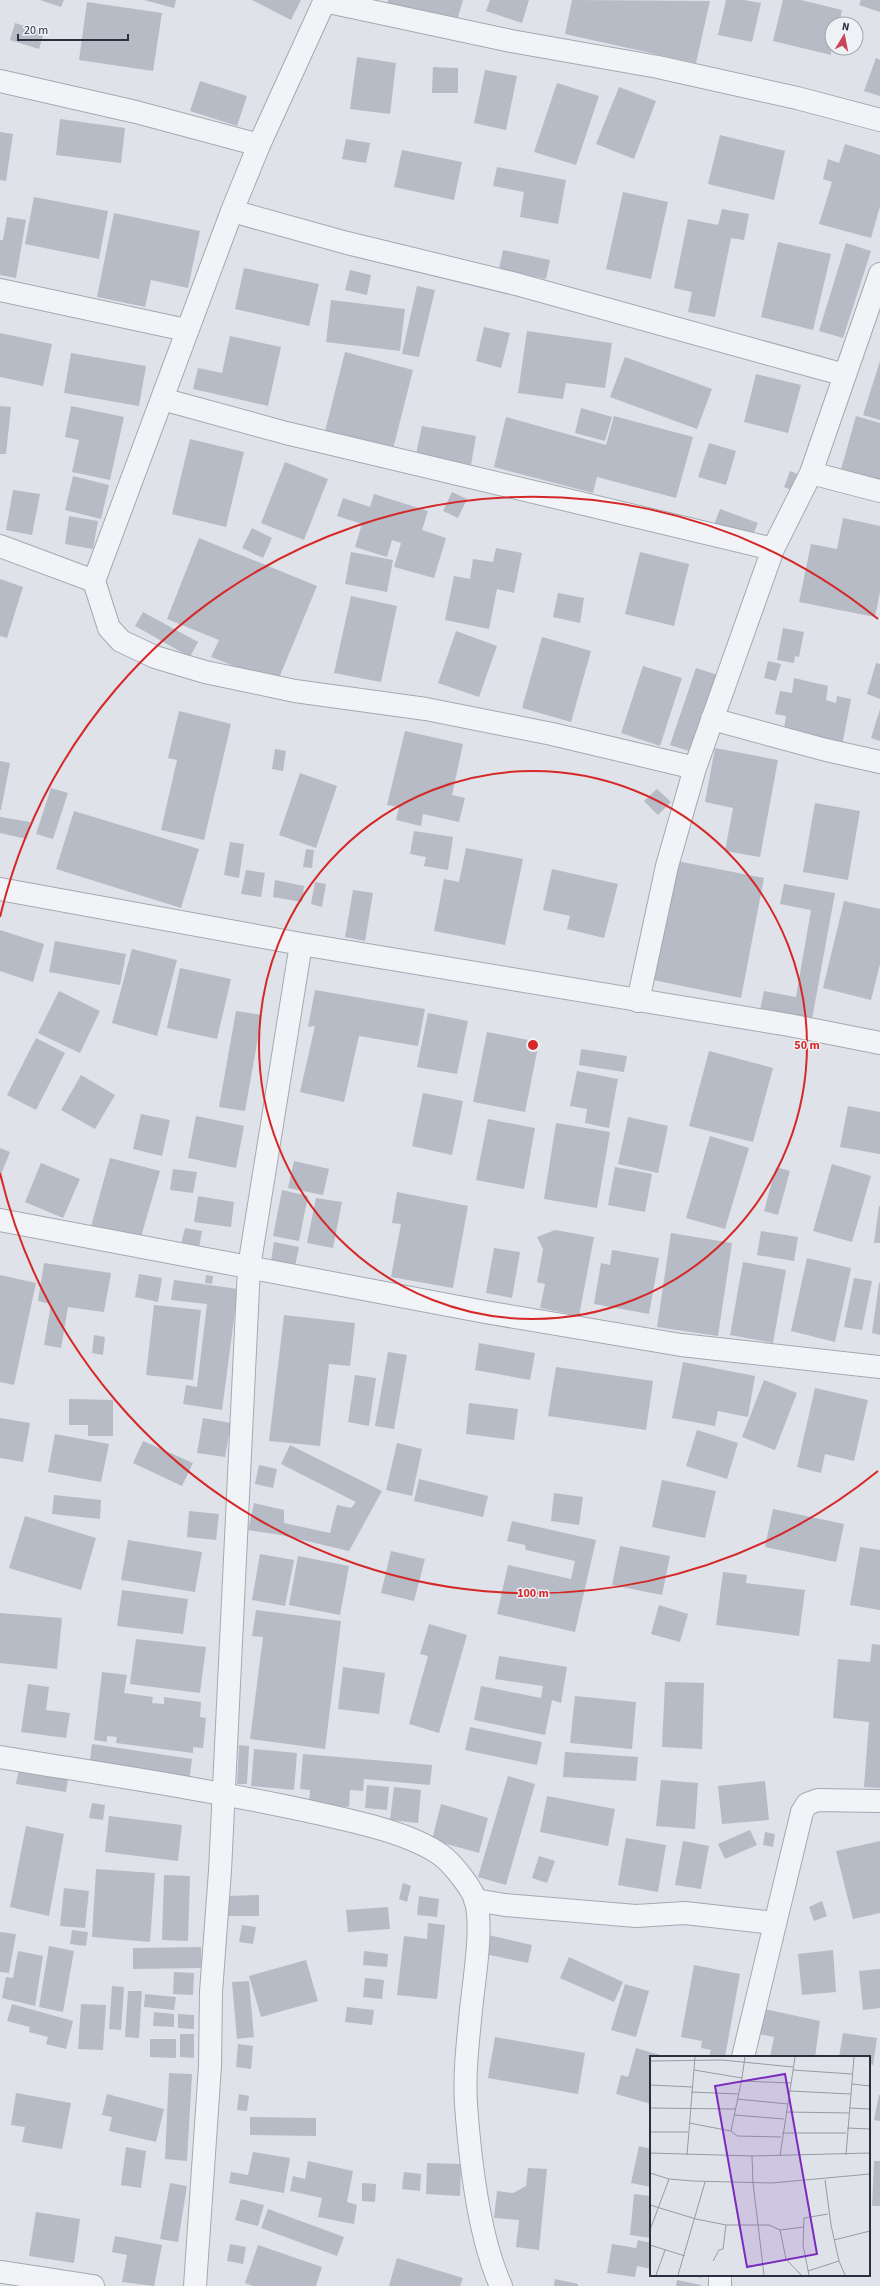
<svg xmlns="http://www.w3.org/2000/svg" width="880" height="2286" viewBox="0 0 880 2286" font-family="'Source Sans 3',sans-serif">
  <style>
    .building { fill: #b6bbc5 }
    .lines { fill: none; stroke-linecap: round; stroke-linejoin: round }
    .minor-casing { stroke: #a4a9b2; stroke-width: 24 }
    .minor { stroke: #f1f3f6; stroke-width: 22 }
    .ring { fill: none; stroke: #d62828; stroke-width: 2 }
    .inset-road { fill: none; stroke: #969ba4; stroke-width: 1 }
    .view { fill: #7b2cbf; fill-opacity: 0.15; stroke: #7b2cbf; stroke-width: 2 }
    .inset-edge { fill: none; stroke: #28303f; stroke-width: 2 }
    .centre { fill: #d62828; stroke: #eef1f6; stroke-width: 2 }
    .ring-label { font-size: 12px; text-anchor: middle; font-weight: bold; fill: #d62828; stroke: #eef1f6; stroke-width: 3; stroke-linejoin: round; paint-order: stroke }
  </style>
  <rect width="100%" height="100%" fill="#dfe2e8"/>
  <path class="building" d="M40 0H64L61 7Z
    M144 0H176L174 8Z
    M252 0H301L291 20Z
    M388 0H463L456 24 387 5Z
    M490 0H529L522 23 486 11Z
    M572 0 710 1 696 63 565 34Z
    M726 0H744L761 3 752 42 718 35Z
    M783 0H801L842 10 839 24H832L831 55 773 41Z
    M861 0H880V12L859 5Z
    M87 2 162 13 153 71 79 60Z
    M15 23 44 32 39 49 10 40Z
    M357 57 396 63 390 114 350 109Z
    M876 58 880 60V96L864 91Z
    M433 67 458 68V93H432Z
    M485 70 517 76 506 130 474 123Z
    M200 81 247 96 237 126 190 111Z
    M557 83 599 96 576 165 534 152Z
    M619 87 656 101 634 159 596 144Z
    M60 119 125 128 121 163 56 155Z
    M0 132 13 134 6 181 0 180Z
    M720 135 785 151 774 200 708 184Z
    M346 139 370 143 366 163 342 159Z
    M845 144 880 155V206L871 238 819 224 832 182 823 179 828 159 839 163Z
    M402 150 462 162 454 200 394 187Z
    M497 167 566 180 558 224 520 217 524 192 493 186Z
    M623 192 668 202 651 279 606 269Z
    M34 197 108 211 99 259 25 244Z
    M722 209 749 214 744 240 731 238 715 317 688 312 692 292 674 288 688 219 718 225Z
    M114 213 200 231 188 288 151 280 145 307 97 297Z
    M7 217 26 220 16 278 0 275V240H3Z
    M778 242 831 254 813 330 761 317Z
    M846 243 871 251 843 338 819 331Z
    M503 250 550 260 546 279 499 269Z
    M244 268 319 284 309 326 235 309Z
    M350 270 371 275 367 295 345 290Z
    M417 286 435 290 419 357 402 354Z
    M331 300 405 309 400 351 326 342Z
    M484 327 510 333 501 368 476 361Z
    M527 331 612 343 605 388 566 383 563 399 518 393Z
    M0 333 52 344 43 386 0 377Z
    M230 336 281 347 268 406 193 389 198 368 222 373Z
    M345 352 413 370 392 453 324 435Z
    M71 353 146 366 139 406 64 393Z
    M625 357 712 389 697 429 610 397Z
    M880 361V420L863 415Z
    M756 374 801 385 788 433 744 422Z
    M0 406 11 407 6 454H0Z
    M71 406 124 417 110 480 72 472 79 440 65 437Z
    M581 408 612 417 605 441 575 433Z
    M614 416 693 437 676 498 597 477 593 493 494 467 506 417 606 445Z
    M856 416 880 423V485L840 473Z
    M422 426 476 436 471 465 416 454Z
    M190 439 244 452 226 527 172 514Z
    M709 443 736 451 726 485 698 477Z
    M285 462 328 479 304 540 261 523Z
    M790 471 805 477 799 493 784 487Z
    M73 476 109 485 101 519 65 510Z
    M13 490 40 494 32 535 6 530Z
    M452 492 467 499 458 518 443 511Z
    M374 494 428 511 422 530 446 538 434 578 394 567 401 543 392 540 387 557 355 547 362 524 337 516 343 498 370 507Z
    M720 509 758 523 751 539 714 525Z
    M69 516 98 521 93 549 65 544Z
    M843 518 880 526V592L875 617 799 602 811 544 837 549Z
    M252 528 272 538 263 558 242 548Z
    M199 538 317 586 277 683 211 657 219 640 167 619Z
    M496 548 522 553 514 593 497 589 489 629 445 620 454 576 470 579 473 559 493 562Z
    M351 552 393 560 387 592 345 584Z
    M640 552 689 564 674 626 625 614Z
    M0 579 23 587 7 638 0 636Z
    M558 593 584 598 580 623 553 617Z
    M351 596 397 606 381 682 334 673Z
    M143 612 198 642 190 657 135 626Z
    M783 628 804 632 799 657 795 656 794 663 777 660Z
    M456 631 497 646 479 697 438 683Z
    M542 637 591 651 571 722 522 708Z
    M768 661 781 664 776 681 764 678Z
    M876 663 880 664V699L867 694Z
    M643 666 682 678 660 746 621 733Z
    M696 668 718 675 692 752 670 745Z
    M794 678 828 686 826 700 836 703 837 696 851 699 842 746 810 740 811 734 784 729 786 716 775 714 780 691 792 693Z
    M880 709V741L871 738Z
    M179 711 231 724 204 840 161 830 177 760 168 758Z
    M405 731 463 744 452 795 465 798 459 822 423 814 421 826 396 820 399 807 387 805Z
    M715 748 778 760 760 857 725 851 733 808 705 802Z
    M275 749 286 751 283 771 272 769Z
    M0 761 10 763 1 810H0Z
    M300 773 337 786 316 848 279 835Z
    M51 788 68 793 53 839 36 834Z
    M657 789 671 802 658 815 644 801Z
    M815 803 860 811 848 880 803 872Z
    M74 811 199 849 181 908 56 869Z
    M0 817 30 822 27 839 0 833Z
    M414 831 453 837 448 870 424 866 426 857 410 854Z
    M230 842 244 844 239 878 224 875Z
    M466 848 523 859 505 945 434 931 444 879 459 882Z
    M306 849 314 850 312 868 303 867Z
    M677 861 764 878 741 998 653 980Z
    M552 869 618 884 604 938 567 929 570 916 543 910Z
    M246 870 265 873 261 897 241 894Z
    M275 880 304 886 302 902 273 897Z
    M315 882 326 884 322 907 311 904Z
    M784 884 835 893 812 1019 760 1010 764 991 796 997 811 910 780 904Z
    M353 890 373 893 365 941 345 937Z
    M844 901 880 909V964L871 1000 823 988Z
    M0 930 44 944 33 982 0 971Z
    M55 941 126 954 120 985 49 972Z
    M132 949 177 960 157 1036 112 1023Z
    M180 968 231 979 217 1039 167 1028Z
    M315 990 425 1009 418 1046 359 1036 344 1102 300 1092 315 1026 308 1027Z
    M59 991 100 1011 80 1053 38 1033Z
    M236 1011 262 1015 245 1111 219 1107Z
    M428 1013 468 1021 457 1074 417 1067Z
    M487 1032 539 1042 525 1112 473 1102Z
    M36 1038 65 1053 36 1110 7 1095Z
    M581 1049 627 1056 624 1072 579 1065Z
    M709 1051 773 1068 753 1142 689 1126Z
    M577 1071 618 1079 609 1128 585 1123 587 1109 570 1106Z
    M81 1075 115 1095 95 1129 61 1110Z
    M423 1093 463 1101 452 1155 412 1146Z
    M848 1106 880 1112V1154L840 1147Z
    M141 1114 170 1120 162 1156 133 1149Z
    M196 1116 244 1126 236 1168 188 1158Z
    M628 1117 668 1126 658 1173 618 1164Z
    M488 1119 535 1128 524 1189 476 1180Z
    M556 1123 610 1132 597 1208 544 1199Z
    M710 1136 749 1148 725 1229 686 1218Z
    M0 1148 10 1152 0 1177Z
    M110 1158 160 1171 139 1244 90 1230Z
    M294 1161 329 1169 323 1195 288 1188Z
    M41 1163 80 1179 63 1218 25 1202Z
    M832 1164 871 1176 852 1242 813 1231Z
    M615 1167 652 1174 645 1212 608 1205Z
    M776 1167 790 1171 778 1215 764 1211Z
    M173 1169 197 1172 193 1193 170 1190Z
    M282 1190 308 1196 299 1241 273 1236Z
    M397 1192 468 1206 453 1288 391 1277 401 1224 392 1223Z
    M198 1196 234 1202 231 1227 194 1222Z
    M316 1198 342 1202 333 1248 307 1243Z
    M879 1206H880V1243H874Z
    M185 1228 202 1231 199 1248 181 1244Z
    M555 1230 594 1237 579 1316 540 1308 545 1284 537 1282 543 1249 537 1237Z
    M761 1231 798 1237 794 1261 757 1255Z
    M671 1233 732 1243 718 1336 657 1327Z
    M274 1242 299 1247 294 1271 270 1267Z
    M494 1248 520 1252 512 1298 486 1293Z
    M612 1250 659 1258 649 1314 594 1304 601 1263 610 1265Z
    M807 1258 851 1268 835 1342 791 1331Z
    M743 1262 786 1270 773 1343 730 1335Z
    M44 1263 111 1273 104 1312 68 1307 61 1348 44 1345 51 1304 38 1301Z
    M139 1274 162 1278 158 1302 135 1297Z
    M0 1275 36 1283 14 1385 0 1382Z
    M206 1275 213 1276 212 1284 205 1283Z
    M854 1278 872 1281 862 1330 844 1327Z
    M174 1280 238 1289 222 1410 183 1404 186 1385 197 1387 207 1304 171 1300Z
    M879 1283H880V1335L872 1333Z
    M154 1305 201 1310 193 1380 146 1375Z
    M284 1315 355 1323 350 1366 329 1364 320 1446 269 1441Z
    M94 1335 105 1337 103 1355 92 1353Z
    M479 1343 535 1353 530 1380 475 1370Z
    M388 1352 407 1355 394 1429 375 1426Z
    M683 1362 755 1376 748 1417 718 1411 715 1426 672 1418Z
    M556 1367 653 1381 646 1430 548 1416Z
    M355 1375 376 1378 369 1426 348 1422Z
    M764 1380 797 1393 775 1450 742 1437Z
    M815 1388 868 1400 854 1461 825 1454 821 1473 797 1467Z
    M69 1399 113 1400V1436H88V1425H69Z
    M469 1403 518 1409 514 1440 466 1434Z
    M0 1418 30 1423 23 1462 0 1458Z
    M203 1418 231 1423 225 1457 197 1453Z
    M697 1430 738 1443 727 1479 686 1466Z
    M55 1434 109 1444 101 1482 48 1472Z
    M143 1441 193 1463 182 1486 133 1463Z
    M397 1443 422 1449 412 1496 386 1490Z
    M290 1445 382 1491 349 1551 281 1535 248 1530 254 1503 284 1510V1523L330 1533 337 1505 351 1508 356 1502 281 1464Z
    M259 1465 277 1469 273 1488 255 1484Z
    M419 1479 488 1496 483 1517 414 1501Z
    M662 1480 716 1491 705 1538 652 1527Z
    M554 1493 583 1497 579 1525 551 1521Z
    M54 1495 101 1500 100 1519 52 1514Z
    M773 1509 844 1524 836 1562 765 1547Z
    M189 1511 219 1514 216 1540 187 1537Z
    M25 1516 96 1538 81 1590 9 1568Z
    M512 1521 596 1540 575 1632 497 1614 508 1565 571 1579 575 1561 526 1550 525 1545 507 1541Z
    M128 1540 202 1552 195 1592 121 1580Z
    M620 1546 670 1556 662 1595 612 1585Z
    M860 1547 880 1550V1610L850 1605Z
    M391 1551 425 1559 414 1601 381 1593Z
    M260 1554 294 1560 285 1606 252 1600Z
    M298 1556 349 1566 340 1615 289 1605Z
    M723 1572 747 1575 746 1583 805 1590 799 1636 716 1625Z
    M122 1590 188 1599 183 1634 117 1626Z
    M659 1605 688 1614 680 1642 651 1634Z
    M256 1610 341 1621 325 1749 250 1739 263 1637 252 1636Z
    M0 1613 62 1618 57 1669 0 1663Z
    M429 1624 467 1635 439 1733 409 1724 428 1656 420 1654Z
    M136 1639 206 1647 200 1693 130 1684Z
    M872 1644 880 1645V1788L864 1787 869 1722 833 1718 838 1659 870 1662Z
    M499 1656 567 1667 561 1703 552 1700 545 1735 474 1720 481 1686 541 1698 543 1686 495 1679Z
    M343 1667 385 1673 379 1714 338 1709Z
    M102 1672 127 1675 124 1693 153 1697 152 1703 164 1704V1697L201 1702 200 1717 206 1718 203 1748 193 1747V1753L116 1743 117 1737 107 1736V1742L94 1740Z
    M665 1682 704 1683 702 1749 662 1747Z
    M28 1684 49 1687 46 1710 70 1713 66 1738 21 1732Z
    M575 1696 636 1702 632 1749 570 1743Z
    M470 1727 542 1742 537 1765 465 1750Z
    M92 1744 192 1759 189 1782 89 1768Z
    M239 1745 249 1746 247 1784H237Z
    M254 1749 297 1753 294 1790 251 1786Z
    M565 1752 638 1757 636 1781 563 1777Z
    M303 1754 432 1765 430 1785 364 1779 363 1791 350 1790 349 1807 309 1804 310 1790 300 1789Z
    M21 1757 70 1766 66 1792 16 1784Z
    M508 1776 535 1784 506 1885 478 1877Z
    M661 1780 698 1783 695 1829 656 1826Z
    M765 1781 769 1820 722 1824 718 1786Z
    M367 1785 389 1787 387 1810 365 1808Z
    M394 1787 421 1790 418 1823 390 1820Z
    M547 1796 615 1809 608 1846 540 1832Z
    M92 1803 105 1805 103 1820 89 1818Z
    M441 1804 488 1818 479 1853 432 1840Z
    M109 1816 182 1825 178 1861 105 1852Z
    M26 1826 64 1834 49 1916 10 1907Z
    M750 1830 757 1845 725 1859 718 1844Z
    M765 1832 775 1834 773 1847 763 1845Z
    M626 1838 666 1845 658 1892 618 1885Z
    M683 1841 709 1846 701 1889 675 1885Z
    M880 1841V1913L853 1919 836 1851Z
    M539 1856 555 1861 547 1883 532 1878Z
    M96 1869 155 1873 150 1942 92 1937Z
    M164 1875 190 1876 188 1941 162 1940Z
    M403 1883 411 1886 407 1902 399 1899Z
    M64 1888 89 1891 85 1928 60 1926Z
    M259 1895V1916H228V1896Z
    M419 1896 439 1899 437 1917 417 1915Z
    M822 1901 827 1916 814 1921 809 1907Z
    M388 1907 390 1929 348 1932 346 1910Z
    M428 1923 445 1925 437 1999 397 1995 404 1936 427 1939Z
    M242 1925 256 1927 253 1944 239 1942Z
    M72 1930 88 1932 86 1946 70 1944Z
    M0 1932 16 1934 9 1973 0 1972Z
    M484 1934 532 1945 528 1963 480 1953Z
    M49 1946 74 1951 63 2012 39 2007Z
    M201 1947 202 1968 133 1969V1948Z
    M833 1950 836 1992 802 1995 798 1954Z
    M18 1951 43 1956 35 2006 2 1998 6 1977 13 1978Z
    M364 1951 388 1954 387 1967 363 1965Z
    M569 1957 623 1982 614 2002 560 1978Z
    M306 1960 318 2001 261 2017 249 1976Z
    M694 1965 740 1974 725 2057H709L711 2050 701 2048 702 2041 681 2037Z
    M880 1969V2008L863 2010 859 1971Z
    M174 1972 194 1973 193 1995 173 1994Z
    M365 1978 384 1980 382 1999 363 1997Z
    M249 1981 254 2037 237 2039 232 1982Z
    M625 1984 649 1991 636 2037 611 2030Z
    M112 1986 124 1987 121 2030 109 2029Z
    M128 1991H142L139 2038 125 2037Z
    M145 1994 176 1997 174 2010 144 2007Z
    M12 2004 73 2021 66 2049 46 2044 48 2037 29 2032 30 2027 7 2021Z
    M81 2004 106 2005 103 2050 78 2049Z
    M347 2007 374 2010 372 2025 345 2022Z
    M760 2008 820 2021 815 2057H770L774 2037 755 2033Z
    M154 2012 174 2014V2027L153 2026Z
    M178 2014 194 2015V2029L178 2028Z
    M843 2033 877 2038 873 2065 869 2064V2057H839Z
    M180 2034H194V2058L180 2057Z
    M495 2037 585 2053 578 2094 488 2078Z
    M150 2039H176V2058L150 2057Z
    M238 2044 253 2046 251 2069 236 2067Z
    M636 2048 667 2057H651V2104L616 2094 621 2075 628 2077Z
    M169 2073 192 2074 187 2161 165 2159Z
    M16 2093 71 2103 62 2149 22 2142 25 2127 11 2125Z
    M107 2094 164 2109 156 2142 109 2131 112 2117 102 2115Z
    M239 2094 249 2096 247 2111 237 2110Z
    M879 2095H880V2121L874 2120Z
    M250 2117 316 2118V2136L250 2135Z
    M639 2146 651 2149V2187L631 2183Z
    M126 2147 146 2151 141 2188 121 2185Z
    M253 2152 290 2158 284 2193 229 2183 231 2172 248 2175Z
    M308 2161 353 2171 347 2202 357 2205 354 2224 318 2217 322 2198 290 2191 293 2176 305 2179Z
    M874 2161H880V2206H872Z
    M427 2163 461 2164 460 2196 426 2194Z
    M528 2168 547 2169 539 2250 516 2247 519 2220 494 2218 497 2191 513 2193 526 2186Z
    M404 2172 421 2174 420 2191 402 2189Z
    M170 2183 187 2186 178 2242 160 2239Z
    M362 2183 376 2184 375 2202 362 2201Z
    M634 2194 651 2196V2238L630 2235Z
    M241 2199 264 2205 258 2226 235 2220Z
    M268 2209 344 2237 337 2256 261 2228Z
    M36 2212 80 2219 74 2263 29 2256Z
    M115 2236 162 2245 154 2286 122 2282 127 2255 112 2252Z
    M638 2240 651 2243V2269L637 2266 635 2277 607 2273 612 2244 636 2248Z
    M230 2244 246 2247 243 2264 227 2261Z
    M258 2245 322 2267 316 2286H253L245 2283Z
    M397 2258 463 2278 460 2286H389Z
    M689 2275H702L701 2278Z
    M555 2279 578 2284V2286H554Z
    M677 2280 701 2285V2286H676Z"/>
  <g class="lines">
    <g class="minor-casing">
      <path id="minor" d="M325 0 259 145 232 211 94 581 109 628 121 641 155 657 205 672 295 691 426 709 552 734 695 768
        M324 1 511 41 658 67 797 98 880 120
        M0 81 136 112 259 145
        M232 211 347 243 516 284 845 375
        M0 290 186 330
        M162 399 286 433 773 549
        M811 473 880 491
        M0 546 94 581
        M712 719 826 750 880 762
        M0 889 301 944 789 1025 880 1043
        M638 1001 667 866 695 768 773 549 811 473 880 274
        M0 1220 485 1312 681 1345 880 1367
        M0 1757C103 1774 206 1789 308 1811 347 1820 407 1831 441 1855 452 1863 472 1888 476 1901 483 1929 474 1980 471 2010 468 2041 464 2073 466 2104 470 2160 478 2235 501 2286
        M475 1900 505 1905 636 1916 685 1913 774 1923
        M743 2057 802 1812 807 1804 818 1800 880 1801
        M2 2272 93 2286
        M720 2275V2286
        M195 2286 210 2066 211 1992 220 1871 249 1267 301 944"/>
    </g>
    <use href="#minor" class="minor"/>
  </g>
  <g class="ring">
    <circle cx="533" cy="1045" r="274"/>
    <path d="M878 1471A548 548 0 0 1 0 1173M0 917A548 548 0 0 1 878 619"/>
  </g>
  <g transform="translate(650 2056)">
    <rect width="220" height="220" fill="#dfe2e8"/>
    <path class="inset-road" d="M0 5 72 4 143 11M44 14 92 22 81 75M143 14 202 18M92 22 95 1M91 25 141 27M202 28 220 30M0 29 42 31M140 35 201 38M41 36 88 38M87 43 138 48M0 52 85 53M199 52 220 53M136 56 199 57M84 59 134 63M39 67 81 75 87 80 131 81M197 72 220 73M0 76H38M132 77H196M0 97 102 100 220 97M37 99 45 1M196 99 204 1M102 100 103 127 114 219M130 100 145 1M0 117 19 123 43 125 122 127 220 118M175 124 181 169 189 205 195 219M0 149 46 163 76 169H119L130 174 154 171M0 174 19 123M130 174 136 203 151 219M184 184 220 175M0 189 35 200M63 205 69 194 73 193 76 169M97 210 113 209M158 215 189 205M6 219 15 194M28 219 55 126M159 219 153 189 154 162 178 158"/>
    <path class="view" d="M135 18 167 198 97 211 65 30Z"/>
    <rect width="220" height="220" class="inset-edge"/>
  </g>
  <circle cx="533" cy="1045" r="6" class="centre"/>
  <g class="ring-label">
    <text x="807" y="1049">50 m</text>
    <text x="533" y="1597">100 m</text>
  </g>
  <g transform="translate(844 36) rotate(10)"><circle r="19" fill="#eef1f6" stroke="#9fa4ad"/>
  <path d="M0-3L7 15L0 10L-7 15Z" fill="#cc4456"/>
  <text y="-6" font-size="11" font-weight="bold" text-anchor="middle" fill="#28303f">N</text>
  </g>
  <path d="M18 34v6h110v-6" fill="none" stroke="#28303f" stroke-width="2"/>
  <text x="24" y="34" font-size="12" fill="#28303f" stroke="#eef1f6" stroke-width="3" paint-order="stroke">20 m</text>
</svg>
